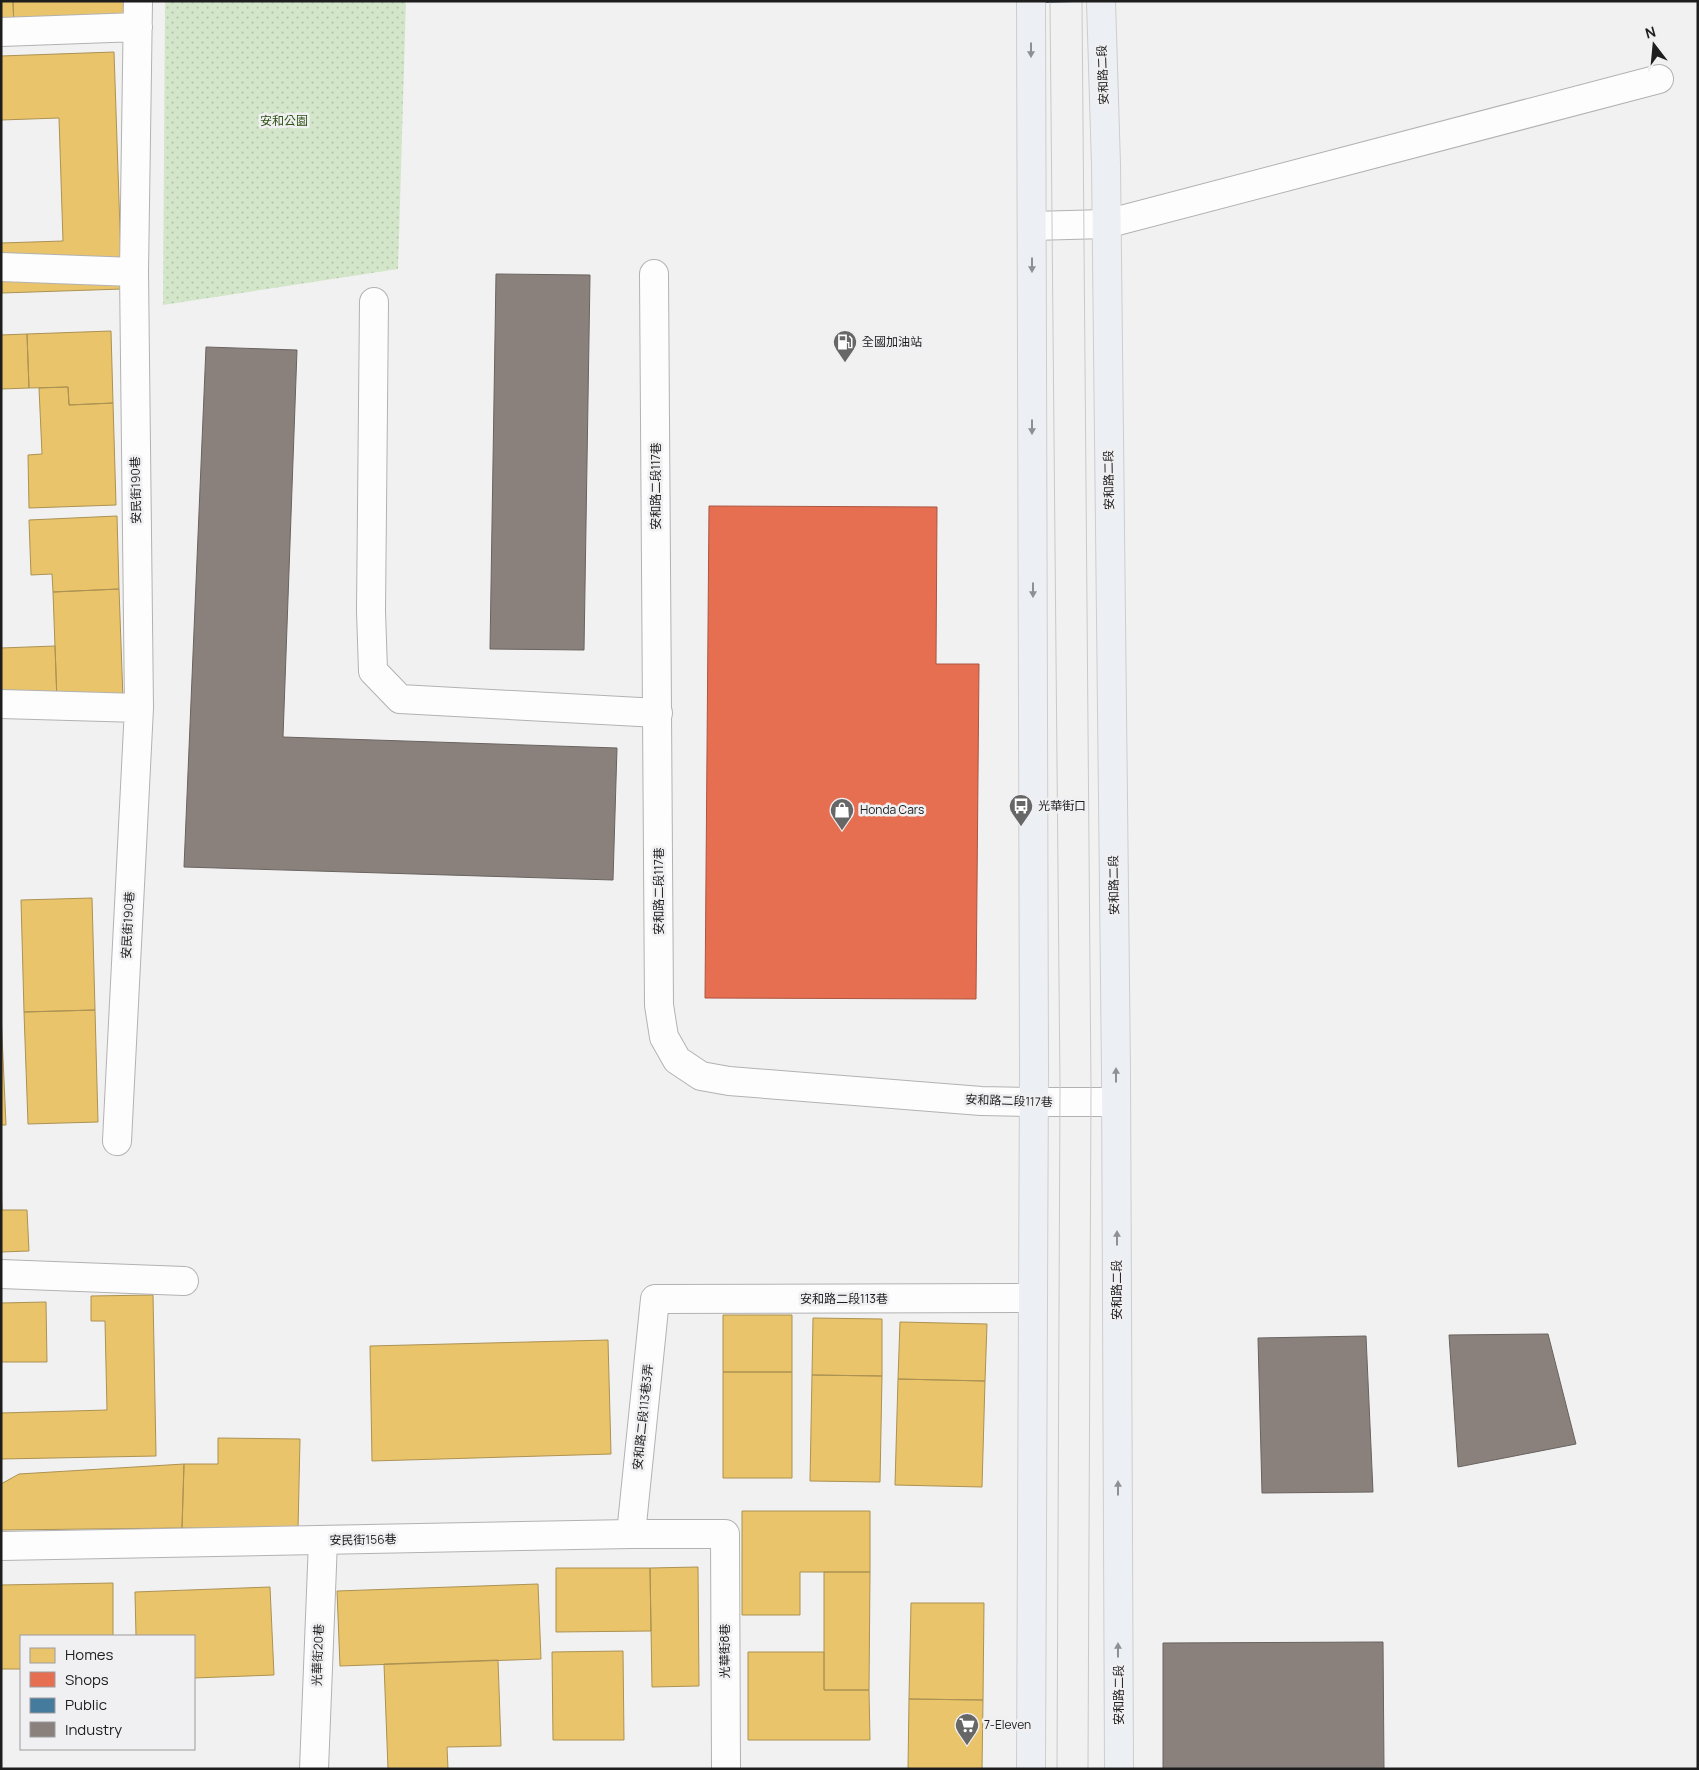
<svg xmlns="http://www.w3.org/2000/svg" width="1699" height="1770" viewBox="0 0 1699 1770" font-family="Manrope,'Noto Sans TC',sans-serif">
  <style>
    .park { fill: url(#park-dots) }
    .homes { fill: #e9c46a; stroke: #ac9253 }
    .shops { fill: #e76f51; stroke: #aa5642 }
    .public { fill: #457b9d; stroke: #395f77 }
    .industry { fill: #8a817c; stroke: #696360 }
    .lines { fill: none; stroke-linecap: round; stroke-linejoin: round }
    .minor-casing { stroke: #b2b2b2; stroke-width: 30 }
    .major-casing { stroke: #cdcdcd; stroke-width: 30 }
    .minor { stroke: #fdfdfd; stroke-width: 28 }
    .major { stroke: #eceff4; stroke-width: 28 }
    .tram { stroke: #c9c9ca; stroke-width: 1 }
    .oneway { fill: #8f9094 }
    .labels { text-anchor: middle; stroke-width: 5; stroke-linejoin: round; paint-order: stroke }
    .street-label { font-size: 12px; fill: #1d1d1e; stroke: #f0f0f2 }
    .park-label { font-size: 12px; fill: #2e5314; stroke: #f0f0f2 }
    .poi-label { font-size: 12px; fill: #1d1d1e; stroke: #f0f0f2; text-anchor: start }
  </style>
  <defs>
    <pattern id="park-dots" width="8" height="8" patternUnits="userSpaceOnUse" patternTransform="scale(1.25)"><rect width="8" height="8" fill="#d3e6c9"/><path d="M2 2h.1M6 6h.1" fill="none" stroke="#b5c5ac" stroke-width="1.8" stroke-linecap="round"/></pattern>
  </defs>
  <rect width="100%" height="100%" fill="#f1f1f1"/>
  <path class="park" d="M165 1H406L398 269 163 305Z"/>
  <path class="homes" d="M1 1H13L14 29H1Z
    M13 1H134L135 23 14 29Z
    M114 52 122 289 2 293 1 243 63 241 59 118 1 120V56Z
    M111 331 113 403 69 405 68 387 29 388 27 334Z
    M27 334 29 388 1 389V335Z
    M68 387 69 405 113 403 116 505 29 508 28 455 42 454 39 388Z
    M117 516 119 589 53 592 52 574 31 575 29 520Z
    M119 589 123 699 57 701 53 592Z
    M55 646 57 701 1 703V648Z
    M92 898 95 1010 24 1012 21 900Z
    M95 1010 98 1122 28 1124 24 1012Z
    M1 1013 6 1125H1Z
    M1 1184 2 1210H27L29 1251 1 1252Z
    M153 1295 156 1456 1 1459V1413L107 1410 105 1321H91V1296Z
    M46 1302 47 1362H1V1303Z
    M723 1315H792V1372H723Z
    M813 1318 882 1319V1376L812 1375Z
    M900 1322 987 1324 985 1381 898 1379Z
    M608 1340 611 1454 372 1461 370 1346Z
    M723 1372H792V1478H723Z
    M812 1375 882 1376 880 1482 810 1481Z
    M898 1379 985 1381 982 1487 895 1485Z
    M218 1438 300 1439 298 1530 182 1528 184 1464H218Z
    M184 1464 182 1528 1 1530V1484L19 1474Z
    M742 1511H870V1572H800V1615H742Z
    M698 1567 699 1686 652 1687 650 1568Z
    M556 1568H650L651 1631 556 1632Z
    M824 1572H870L869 1690H824Z
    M113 1583V1636H21V1669H1V1585Z
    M538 1584 541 1659 340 1666 337 1591Z
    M270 1587 274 1675 194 1678V1636H136L135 1592Z
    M911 1603H984L983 1700 909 1699Z
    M623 1651 624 1740H553L552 1652Z
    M748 1652H824V1690H869L870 1740H748Z
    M498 1660 501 1746 447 1747 448 1769H388L384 1664Z
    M909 1699 983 1700 982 1769H908Z"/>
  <path class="shops" d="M709 506 937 507 936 664H979L976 999 705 998Z"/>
  <path class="public" d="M1019 1H1092L1019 3Z"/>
  <path class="industry" d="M496 274 590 275 584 650 490 649Z
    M206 347 297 350 283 737 617 748 613 880 184 867Z
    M1548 1334 1576 1444 1458 1467 1449 1335Z
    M1366 1336 1373 1492 1262 1493 1258 1338Z
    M1383 1642 1384 1769H1163V1643Z"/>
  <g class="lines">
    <g class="minor-casing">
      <path id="minor" d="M1 32 138 27
        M1032 226 1106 224 1659 79
        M1 267 134 272
        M654 274 659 1005 664 1037 677 1060 701 1076 729 1081 981 1101 1033 1102H1116
        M374 302 371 611 373 671 400 699 658 713
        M1 704 139 708
        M117 1141 139 708 134 272 138 1
        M1 1274 184 1281
        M631 1534 655 1299 1033 1298
        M1 1546 631 1534H725L726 1769
        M314 1769 323 1541"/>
    </g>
    <g class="major-casing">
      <path id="major" d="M1031 1 1034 1071 1031 1769
        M1101 1 1106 165 1116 1072 1119 1769"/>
    </g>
    <use href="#minor" class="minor"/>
    <use href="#major" class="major"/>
    <path class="tram" d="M1050 1 1060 1088 1057 1769
      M1082 1 1091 1089 1088 1769"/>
  </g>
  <defs><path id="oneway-solid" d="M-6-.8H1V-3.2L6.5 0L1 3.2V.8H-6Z" transform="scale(1.25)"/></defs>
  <g class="oneway">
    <use href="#oneway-solid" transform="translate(1031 50) rotate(90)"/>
    <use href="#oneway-solid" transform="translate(1032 265) rotate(90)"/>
    <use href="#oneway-solid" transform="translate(1032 427) rotate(90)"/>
    <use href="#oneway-solid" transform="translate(1033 590) rotate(90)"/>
    <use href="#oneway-solid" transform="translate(1116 1075) rotate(-90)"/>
    <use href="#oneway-solid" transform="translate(1117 1238) rotate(-90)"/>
    <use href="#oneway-solid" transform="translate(1118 1488) rotate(-90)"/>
    <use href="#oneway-solid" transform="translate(1118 1650) rotate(-90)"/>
  </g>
  <defs>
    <g id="fuel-pin" transform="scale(1.25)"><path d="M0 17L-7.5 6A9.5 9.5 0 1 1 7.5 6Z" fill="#676768" stroke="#f0f0f2"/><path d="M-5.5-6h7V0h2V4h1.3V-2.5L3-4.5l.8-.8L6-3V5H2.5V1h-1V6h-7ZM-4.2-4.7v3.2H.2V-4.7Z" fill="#fff"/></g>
    <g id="bus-pin" transform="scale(1.25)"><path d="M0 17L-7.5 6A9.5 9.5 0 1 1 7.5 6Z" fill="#676768" stroke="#f0f0f2"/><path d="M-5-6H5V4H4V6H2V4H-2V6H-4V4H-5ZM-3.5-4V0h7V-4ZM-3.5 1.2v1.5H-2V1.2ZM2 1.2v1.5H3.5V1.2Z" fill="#fff"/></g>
    <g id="shop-pin" transform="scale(1.25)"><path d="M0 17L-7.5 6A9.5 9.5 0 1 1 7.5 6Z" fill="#676768" stroke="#f0f0f2"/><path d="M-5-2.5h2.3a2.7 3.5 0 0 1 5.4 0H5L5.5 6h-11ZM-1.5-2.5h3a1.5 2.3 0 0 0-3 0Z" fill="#fff"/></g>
    <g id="supermarket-pin" transform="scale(1.25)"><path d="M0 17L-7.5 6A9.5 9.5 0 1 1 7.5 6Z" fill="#676768" stroke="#f0f0f2"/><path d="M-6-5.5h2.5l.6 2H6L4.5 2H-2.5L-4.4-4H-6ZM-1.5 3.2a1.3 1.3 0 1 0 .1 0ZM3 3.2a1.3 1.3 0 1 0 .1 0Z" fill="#fff"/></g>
  </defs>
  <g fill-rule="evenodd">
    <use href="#fuel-pin" x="845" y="342"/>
    <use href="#bus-pin" x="1021" y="806"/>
    <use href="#shop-pin" x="842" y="810"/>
    <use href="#supermarket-pin" x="967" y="1725"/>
  </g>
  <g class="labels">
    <g class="street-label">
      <text transform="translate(1103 75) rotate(-92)" y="4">安和路二段</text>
      <text transform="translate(1109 480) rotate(-91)" y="4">安和路二段</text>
      <text transform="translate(656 486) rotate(-90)" y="4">安和路二段117巷</text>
      <text transform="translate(136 490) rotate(-91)" y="4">安民街190巷</text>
      <text transform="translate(1114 885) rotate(-91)" y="4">安和路二段</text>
      <text transform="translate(659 891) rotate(-90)" y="4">安和路二段117巷</text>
      <text transform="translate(128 925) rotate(-87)" y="4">安民街190巷</text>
      <text transform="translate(1009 1101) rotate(2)" y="4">安和路二段117巷</text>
      <text transform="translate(1117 1290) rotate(-90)" y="4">安和路二段</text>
      <text x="844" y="1303">安和路二段113巷</text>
      <text transform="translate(643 1417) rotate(-84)" y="4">安和路二段113巷3弄</text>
      <text transform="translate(363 1540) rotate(-1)" y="4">安民街156巷</text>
      <text transform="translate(725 1651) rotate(-90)" y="4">光華街8巷</text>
      <text transform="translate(318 1655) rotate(-88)" y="4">光華街20巷</text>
      <text transform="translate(1119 1695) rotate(-90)" y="4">安和路二段</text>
    </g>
    <g class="park-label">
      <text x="284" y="125">安和公園</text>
    </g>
    <g class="poi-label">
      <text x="862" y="346">全國加油站</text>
      <text x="1038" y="810">光華街口</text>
      <text x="860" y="814">Honda Cars</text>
      <text x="984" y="1729">7-Eleven</text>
    </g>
  </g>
  <rect width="1699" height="1770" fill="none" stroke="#1d1d1e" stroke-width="5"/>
  <rect x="20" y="1635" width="175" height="115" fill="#f0f0f2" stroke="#9c9c9d"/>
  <rect x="30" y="1648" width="25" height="15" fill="#e9c46a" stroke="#9c9c9d"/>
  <text x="65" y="1660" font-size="15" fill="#1d1d1e">Homes</text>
  <rect x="30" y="1672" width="25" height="15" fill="#e76f51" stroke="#9c9c9d"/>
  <text x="65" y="1685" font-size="15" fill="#1d1d1e">Shops</text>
  <rect x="30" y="1698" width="25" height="15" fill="#457b9d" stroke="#9c9c9d"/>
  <text x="65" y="1710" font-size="15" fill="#1d1d1e">Public</text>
  <rect x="30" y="1722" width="25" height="15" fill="#8a817c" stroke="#9c9c9d"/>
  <text x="65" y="1735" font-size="15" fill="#1d1d1e">Industry</text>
  <g transform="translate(1654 45) rotate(344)" stroke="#f0f0f2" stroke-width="4" paint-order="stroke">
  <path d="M0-4L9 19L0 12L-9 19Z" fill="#1d1d1e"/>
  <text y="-8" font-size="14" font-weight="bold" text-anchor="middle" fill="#1d1d1e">N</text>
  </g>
</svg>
